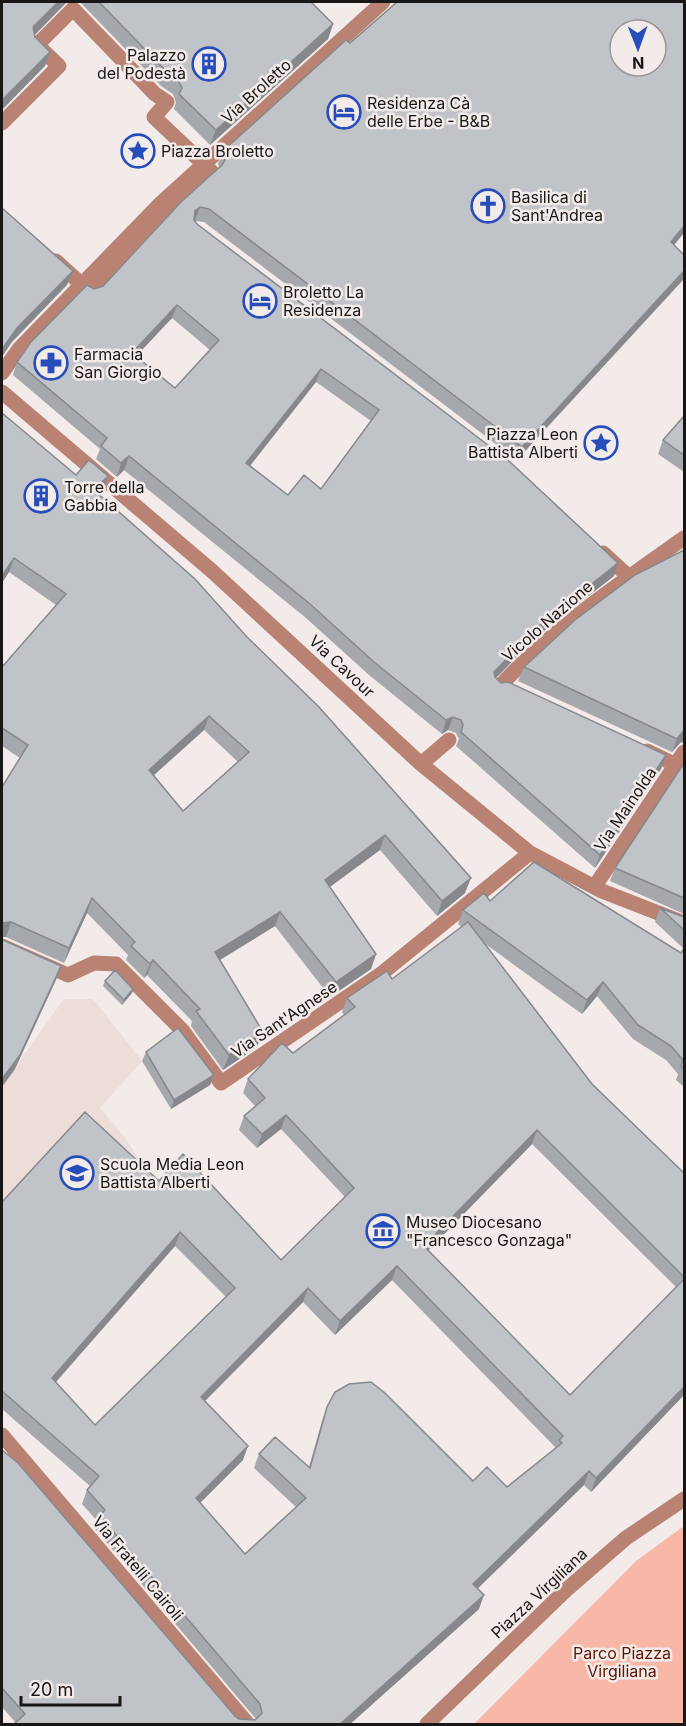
<svg xmlns="http://www.w3.org/2000/svg" width="686" height="1726" viewBox="0 0 686 1726" font-family="Inter,sans-serif">
  <style>
    .built { fill: #ecddd9 }
    .green { fill: #f9b8a7 }
    .lines { fill: none; stroke-linecap: round; stroke-linejoin: round }
    .lane { stroke: #b98273; stroke-width: 15 }
    .street { stroke: #b98273; stroke-width: 15 }
    .wall { fill: #a5a8ac; fill-rule: evenodd }
    .shaded-wall { fill: #86888c }
    .building { fill: #c0c3c8; stroke: #86888c; stroke-width: 1.5; fill-rule: evenodd }
    .labels { text-anchor: middle; stroke-width: 5; stroke-linejoin: round; paint-order: stroke }
    .poi-label { font-size: 16px; fill: #191716; stroke: #f2ebe9; text-anchor: start }
    .street-label { font-size: 16px; fill: #191716; stroke: #f2ebe9 }
    .park-label { font-size: 16px; fill: #5d1603; stroke: #f2ebe9 }
  </style>
  <rect width="100%" height="100%" fill="#f2ebe9"/>
  <path class="built" d="M64 999H93L142 1061 100 1108 126 1139 141 1163 164 1183 2 1328V1086Z"/>
  <path class="green" d="M684 1526V1724H474L636 1561Z"/>
  <g class="lines">
    <path class="lane" d="M2 1435 248 1724"/>
    <path class="street" d="M2 123 59 66 37 45 73 9 155 94 167 102 154 117 211 171 169 208 91 293 56 261
      M2 373 19 349 161 203 383 2
      M2 392 212 571 421 764 530 853 602 891 684 923
      M603 553 629 577
      M499 687C552 629 620 583 684 538
      M647 751 676 765
      M421 764 449 740
      M595 886 684 752
      M2 946 68 975 94 963 116 964 182 1030 221 1083 381 974 530 853
      M427 1724 566 1590 626 1538 684 1499"/>
  </g>
  <path class="wall" d="M78 2H311L333 24 328 39 210 145 174 109 176 102 173 94 161 86 80 2Z
    M350 43 675 245 517 460 204 222 195 221 197 224 614 576 535 638 496 678 501 683 661 769 595 868 456 746 459 739 456 733 448 730 442 734 369 675 306 618 124 470 117 477 96 459 100 449 13 375 17 362 94 289 103 286 219 168 218 164 223 151ZM172 318 210 350 175 388 136 356ZM316 382 371 421 321 489 288 495 250 465Z
    M2 413 76 475 103 491 99 494 465 893 437 916 380 850 330 887 376 954 371 969 330 997 275 926 220 960 257 1047 223 1070 191 1026 192 1021 147 975 144 978 126 960 128 955 87 913 64 963 6 937 20 758 2 746V666V667L56 605 9 572ZM204 730 238 762 183 811 154 775Z
    M684 416V472L658 454 663 440Z
    M684 550 680 743 672 752 518 681 524 667Z
    M684 763V914L610 881 615 868Z
    M490 901 681 953 684 949 655 922 660 908 684 917V1087L676 1080 678 1074 666 1060 633 1039 597 996 582 1014 484 943 592 1084 684 1173V1395L591 1492 584 1485 477 1589 479 1609 349 1725H13L15 1722 2 1707V1450L235 1716 239 1719H256L95 1529 98 1522 82 1504 87 1490 90 1486 2 1409V1202L159 1181 281 1260 345 1197 281 1129 257 1148 239 1130 244 1116 255 1106 243 1093 248 1079 293 1053 344 1015 342 1012 347 998 392 979 462 927 458 924 463 910ZM532 1144 676 1287 570 1395 428 1250ZM175 1246 226 1297 95 1425 56 1382ZM392 1280 556 1448 507 1487 473 1481 327 1407 322 1421 309 1467 259 1454 254 1468 296 1507 245 1554 200 1503 243 1460 205 1401 303 1302 335 1335Z
    M105 981 133 989 132 993 122 1005 103 986Z
    M146 1052 214 1075 210 1085 171 1109 142 1061Z"/>
  <path class="shaded-wall" d="M58 2H67L28 42 33 27Z
    M333 24 328 39 210 145 216 130Z
    M50 52 45 66 2 110V100Z
    M200 207 195 221 190 225 195 211Z
    M684 226V233L666 255 671 242Z
    M73 271 67 285 12 342 2 357V352L3 348 17 328Z
    M684 271V279L517 460 522 447Z
    M177 305 172 318 127 366 132 353Z
    M321 369 316 382 242 476 246 463Z
    M129 456 124 470 117 477 121 463Z
    M108 476 103 491 88 505 94 490Z
    M14 558 9 572 2 583V576Z
    M618 563 614 576 535 638 489 685 494 672 540 625Z
    M209 716 204 730 144 784 149 770Z
    M453 717 448 730 442 734 446 720Z
    M684 730V742L680 743 672 752 677 739Z
    M666 755 661 769 595 868 600 855Z
    M385 835 380 850 320 894 325 880Z
    M471 878 465 893 437 916 442 901Z
    M92 898 87 913 64 963 69 948Z
    M280 912 275 926 210 966 215 952Z
    M11 922 6 937H2V923Z
    M376 954 371 969 330 997 336 982Z
    M153 960 147 975 144 978 150 964Z
    M61 966 56 980 15 1069 2 1087V1079Z
    M603 982 597 996 582 1014 587 1000Z
    M133 989 132 993 122 1005 124 1000Z
    M263 1032 257 1047 223 1070 229 1055Z
    M214 1075 210 1085 171 1109 174 1100Z
    M286 1115 281 1129 257 1148 262 1134Z
    M537 1130 532 1144 419 1260 424 1246Z
    M180 1232 175 1246 47 1392 52 1378Z
    M397 1266 392 1280 335 1335 340 1321Z
    M308 1288 303 1302 195 1411 201 1397Z
    M684 1387V1395L591 1492 596 1478Z
    M248 1446 243 1460 191 1512 196 1498Z
    M589 1471 584 1485 468 1598 473 1584Z
    M484 1595 479 1609 349 1725H339Z"/>
  <path class="building" d="M2 2H58L33 27 35 37 50 52 2 100Z
    M99 2H311L333 24 216 130 179 94 182 88 178 80 167 72Z
    M397 2H684V226L671 242 684 255V271L522 447 209 209 200 207 195 211 194 220 197 224 509 461 618 563 540 625 494 672 495 677 501 683 508 682 666 755 600 855 461 732 463 725 461 720 453 717 446 720 374 662 310 604 129 456 121 463 101 446 107 438 17 362 31 342 87 285 94 289 103 286 181 202 222 165 225 160 223 151 346 40 350 43ZM620 30H656V66H620ZM177 305 219 340 175 388 132 353ZM321 369 379 410 321 489 304 475 288 495 246 463Z
    M2 208 73 271 17 328 3 348 2 347Z
    M2 413 76 475 89 460 108 476 94 490 195 579 247 637 319 707 471 878 442 901 385 835 325 880 376 954 336 982 280 912 215 952 263 1032 229 1055 196 1011 200 1009 153 960 150 964 131 946 135 942 92 898 69 948 11 922 2 923V924V787L28 745 2 728V666V667L66 594 14 558 2 576ZM209 716 249 752 183 811 149 770Z
    M684 416V455L663 440Z
    M684 550V730L677 739 524 667 575 620 635 575Z
    M684 763V898L615 868Z
    M534 862 681 953 684 948V1069L681 1066 683 1060 671 1046 638 1025 603 982 587 1000 463 910 484 893 490 901Z
    M660 908 684 917V930Z
    M468 922 592 1084 684 1173V1277L537 1130 424 1246 570 1395 684 1279V1387L596 1478 589 1471 473 1584 484 1595 339 1725H13L25 1714 2 1688V1450L18 1463 235 1716 239 1719 255 1720 262 1713 260 1704 100 1516 105 1510 87 1490 99 1476 2 1391V1202L85 1112 159 1181 183 1154 281 1260 354 1188 286 1115 262 1134 244 1116 265 1098 248 1079 282 1043 293 1053 355 1007 347 998 387 971 392 979ZM180 1232 235 1288 95 1425 52 1378ZM397 1266 563 1436 559 1440 562 1443 507 1487 487 1467 473 1481 385 1393 371 1382 349 1384 335 1392 327 1407 310 1468 275 1437 259 1454 306 1498 245 1554 196 1498 248 1446 201 1397 308 1288 340 1321Z
    M2 938 3 940 61 966 20 1055 2 1079Z
    M115 970 133 989 124 1000 105 981Z
    M178 1028 214 1075 174 1100 146 1052Z"/>
  <defs>
    <g id="building-ring" transform="scale(1.725)"><circle r="9.5" fill="#f2ebe9" stroke="#274dbb" stroke-width="1.5"/><path d="M-4-6H4V6H1V3H-1V6H-4ZM-2.5-4.3h1.7v1.8h-1.7ZM.8-4.3h1.7v1.8H.8ZM-2.5-1h1.7V.8h-1.7ZM.8-1h1.7V.8H.8Z" fill="#274dbb"/></g>
    <g id="hotel-ring" transform="scale(1.725)"><circle r="9.5" fill="#f2ebe9" stroke="#274dbb" stroke-width="1.5"/><path d="M-6-4.5h1.5V1H6V5H4.5V3h-9V5H-6ZM-4 0a1.8 1.8 0 1 1 3.6 0ZM.5 0V-2.5h3Q6-2.5 6 0Z" fill="#274dbb"/></g>
    <g id="sight-ring" transform="scale(1.725)"><circle r="9.5" fill="#f2ebe9" stroke="#274dbb" stroke-width="1.5"/><path d="M0-6L1.8-2.2L6-1.7L2.9 1.2L3.7 5.4L0 3.3L-3.7 5.4L-2.9 1.2L-6-1.7L-1.8-2.2Z" fill="#274dbb"/></g>
    <g id="church-ring" transform="scale(1.725)"><circle r="9.5" fill="#f2ebe9" stroke="#274dbb" stroke-width="1.5"/><path d="M-1.2-6h2.4v3.5h3.3v2.4h-3.3V6h-2.4V-.1h-3.3v-2.4h3.3Z" fill="#274dbb"/></g>
    <g id="pharmacy-ring" transform="scale(1.725)"><circle r="9.5" fill="#f2ebe9" stroke="#274dbb" stroke-width="1.5"/><path d="M-2-6h4v4h4v4h-4v4h-4v-4h-4v-4h4Z" fill="#274dbb"/></g>
    <g id="school-ring" transform="scale(1.725)"><circle r="9.5" fill="#f2ebe9" stroke="#274dbb" stroke-width="1.5"/><path d="M0-5L7-2L0 1L-7-2ZM-4 1L0 2.5L4 1V4Q0 6-4 4Z" fill="#274dbb"/></g>
    <g id="museum-ring" transform="scale(1.725)"><circle r="9.5" fill="#f2ebe9" stroke="#274dbb" stroke-width="1.5"/><path d="M0-6L6-3V-2H-6V-3ZM-5-1h2V3h-2ZM-1-1h2V3h-2ZM3-1h2V3H3ZM-6 4H6V6H-6Z" fill="#274dbb"/></g>
  </defs>
  <g fill-rule="evenodd">
    <use href="#building-ring" x="209" y="64"/>
    <use href="#hotel-ring" x="344" y="112"/>
    <use href="#sight-ring" x="138" y="151"/>
    <use href="#church-ring" x="488" y="206"/>
    <use href="#hotel-ring" x="260" y="301"/>
    <use href="#pharmacy-ring" x="51" y="363"/>
    <use href="#sight-ring" x="601" y="443"/>
    <use href="#building-ring" x="41" y="496"/>
    <use href="#school-ring" x="77" y="1173"/>
    <use href="#museum-ring" x="383" y="1231"/>
  </g>
  <g class="labels">
    <g class="poi-label">
      <text x="186" y="61" text-anchor="end">Palazzo<tspan x="186" dy="18">del Podestà</tspan></text>
      <text x="367" y="109">Residenza Cà<tspan x="367" dy="18">delle Erbe - B&amp;B</tspan></text>
      <text x="161" y="157">Piazza Broletto</text>
      <text x="511" y="203">Basilica di<tspan x="511" dy="18">Sant'Andrea</tspan></text>
      <text x="283" y="298">Broletto La<tspan x="283" dy="18">Residenza</tspan></text>
      <text x="74" y="360">Farmacia<tspan x="74" dy="18">San Giorgio</tspan></text>
      <text x="578" y="440" text-anchor="end">Piazza Leon<tspan x="578" dy="18">Battista Alberti</tspan></text>
      <text x="64" y="493">Torre della<tspan x="64" dy="18">Gabbia</tspan></text>
      <text x="100" y="1170">Scuola Media Leon<tspan x="100" dy="18">Battista Alberti</tspan></text>
      <text x="406" y="1228">Museo Diocesano<tspan x="406" dy="18">"Francesco Gonzaga"</tspan></text>
    </g>
    <g class="street-label">
      <text transform="translate(256 91) rotate(-42)" y="6">Via Broletto</text>
      <text transform="translate(547 621) rotate(-41)" y="6">Vicolo Nazione</text>
      <text transform="translate(342 666) rotate(43)" y="6">Via Cavour</text>
      <text transform="translate(625 809) rotate(-56)" y="6">Via Mainolda</text>
      <text transform="translate(284 1019) rotate(-34)" y="6">Via Sant'Agnese</text>
      <text transform="translate(138 1568) rotate(50)" y="6">Via Fratelli Cairoli</text>
      <text transform="translate(539 1593) rotate(-43)" y="6">Piazza Virgiliana</text>
    </g>
    <g class="park-label">
      <text x="622" y="1659">Parco Piazza<tspan x="622" dy="18">Virgiliana</tspan></text>
    </g>
  </g>
  <rect width="686" height="1726" fill="none" stroke="#191716" stroke-width="6"/>
  <g transform="translate(638 48) rotate(179)"><circle r="28" fill="#f2ebe9" stroke="#9b9695" stroke-width="1.5"/>
  <path d="M0-4.5L10 22L0 15L-10 22Z" fill="#274dbb"/>
  <text y="-9" font-size="16" font-weight="bold" text-anchor="middle" fill="#191716">N</text>
  </g>
  <path d="M21 1696v9h99v-9" fill="none" stroke="#191716" stroke-width="3"/>
  <text x="30" y="1696" font-size="18" fill="#191716" stroke="#f2ebe9" stroke-width="4.5" paint-order="stroke">20 m</text>
</svg>
